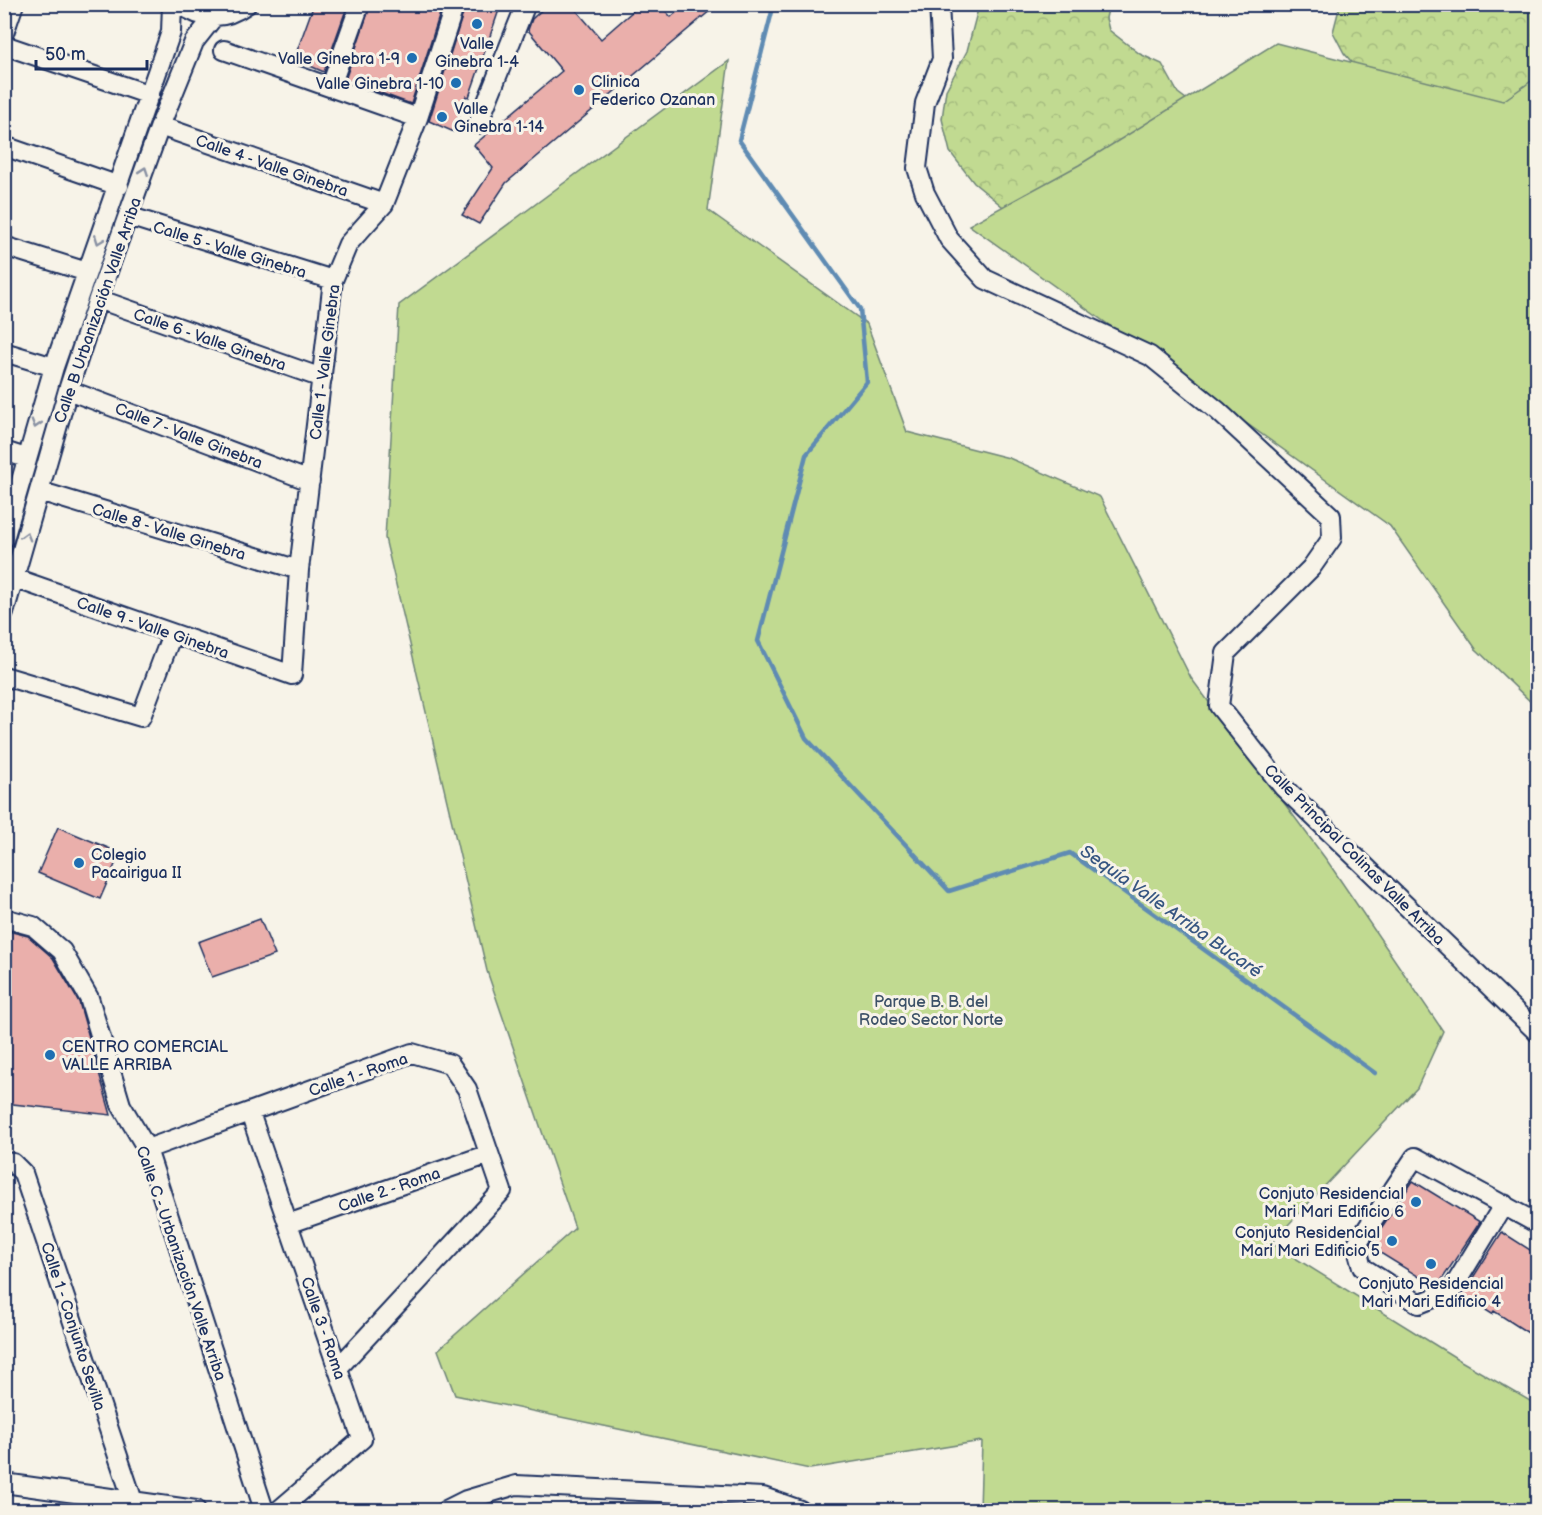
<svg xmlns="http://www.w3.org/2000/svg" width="1542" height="1515" viewBox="0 0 1542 1515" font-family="'Balsamiq Sans',sans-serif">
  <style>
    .forest { fill: url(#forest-crowns); stroke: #6e8478; stroke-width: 1.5 }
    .green { fill: #c1da91; stroke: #6e8478; stroke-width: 1.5 }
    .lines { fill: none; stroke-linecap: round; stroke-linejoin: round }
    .stream { stroke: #5e8bb3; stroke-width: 4.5 }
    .building { fill: #eaafab; stroke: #1b2f5e; stroke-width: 1.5 }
    .minor-casing { stroke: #1b2f5e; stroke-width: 22 }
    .minor { stroke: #f7f3e8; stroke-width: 18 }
    .oneway { stroke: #8991a3 }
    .poi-dot { fill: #1f6fb2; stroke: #f7f3e8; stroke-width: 2 }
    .labels { text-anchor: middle; stroke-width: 6; stroke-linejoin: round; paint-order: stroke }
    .poi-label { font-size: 16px; fill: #1b2f5e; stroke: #f7f3e8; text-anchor: end }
    .street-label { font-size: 16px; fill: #1b2f5e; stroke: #f7f3e8 }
    .park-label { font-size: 16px; fill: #3c5168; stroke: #f7f3e8 }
    .water-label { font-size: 18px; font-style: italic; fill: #375682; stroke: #f7f3e8 }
  </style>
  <defs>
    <pattern id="forest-crowns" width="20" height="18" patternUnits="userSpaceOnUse" patternTransform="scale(1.5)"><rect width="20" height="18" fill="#c1da91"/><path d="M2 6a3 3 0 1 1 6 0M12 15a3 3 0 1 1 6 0" fill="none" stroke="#a5bb7f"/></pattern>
  </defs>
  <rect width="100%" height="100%" fill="#f7f3e8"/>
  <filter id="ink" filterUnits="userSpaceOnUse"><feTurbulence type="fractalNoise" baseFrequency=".0167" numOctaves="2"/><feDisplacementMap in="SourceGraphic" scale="12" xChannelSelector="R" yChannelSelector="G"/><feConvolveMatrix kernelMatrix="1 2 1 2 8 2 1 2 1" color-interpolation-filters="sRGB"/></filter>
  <g filter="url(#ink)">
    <path class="forest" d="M979 5H1109L1106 18 1109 30 1140 54 1162 64 1178 93 1538 360 1501 666 1476 649 1423 569 1390 526 974 183 950 152 942 119 946 90 967 51Z
      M1340 5H1537V324L1362 74 1344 53 1333 32Z"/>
    <path class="green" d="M1276 43 1503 101 1537 77V708L1476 649 1390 526 969 225 1079 165Z
      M729 61 708 210 867 324 907 432 1009 458 1100 497 1191 678 1328 862 1443 1031 1417 1088 1271 1243 1461 1361 1537 1405V1510H980L982 1441 810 1469 455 1395 438 1350 575 1228 487 971 385 538 399 305Z"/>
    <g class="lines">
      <path class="stream" d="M774 4 739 140 860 309 867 382 806 455 758 641 806 738 949 891 1070 853 1375 1073"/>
    </g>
    <path class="building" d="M314 4H348L324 72 294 59Z
      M371 4H443L411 104 345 80Z
      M466 4H501L475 80 469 97 466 96 454 132 429 121Z
      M548 4H571L601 39 641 4H659L671 17 686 4H718L506 183 479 224 462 215 493 168 474 145 562 71 528 30 532 19Z
      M58 827 120 853 100 899 38 873Z
      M260 919 275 955 212 977 198 942Z
      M4 930 28 936 53 958 79 1002 111 1115 4 1103Z
      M1413 1181 1480 1222 1439 1284 1434 1286 1369 1246Z
      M1502 1232 1538 1255V1330L1533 1336 1494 1311 1492 1314 1462 1295Z"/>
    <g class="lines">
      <g class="minor-casing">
        <path id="minor" d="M180 4C202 21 225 20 247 4
          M939 4 942 59 925 103 917 168 925 193 949 239 985 279 1150 356 1218 411 1331 516 1332 538 1311 568 1226 653 1219 706 1283 787 1538 1033
          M4 33 14 4
          M4 45 150 95
          M224 50 418 118
          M331 86 360 4
          M478 124 526 4
          M160 126 384 204
          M4 146 119 186
          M128 216 333 280
          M4 246 87 272
          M98 299 322 378
          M4 352 54 367
          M68 390 310 481
          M4 451 26 458
          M39 491 299 570
          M4 539 54 367 171 32 172 4
          M14 578 292 675 299 570 333 280 348 244 384 204 418 118 455 4
          M4 613 68 390 98 299 160 126 194 42 213 18
          M4 676 141 717 172 634
          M4 918 33 926 62 951 89 998 121 1105 147 1149 264 1510
          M250 1113 362 1439 279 1510
          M147 1149 412 1053 450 1064 467 1089 502 1191 338 1368
          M4 1162 13 1163 23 1173 133 1501
          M1504 1204 1451 1291 1419 1304 1362 1267 1356 1245 1415 1157 1538 1224
          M288 1224 489 1154
          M4 1483 196 1510
          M446 1510 466 1500 516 1485 763 1497 800 1510"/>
      </g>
      <use href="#minor" class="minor"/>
    </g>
    <defs><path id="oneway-chevron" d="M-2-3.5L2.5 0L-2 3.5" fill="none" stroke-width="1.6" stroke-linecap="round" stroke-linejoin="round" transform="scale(1.5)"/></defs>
    <g class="oneway">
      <use href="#oneway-chevron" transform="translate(144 171) rotate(-71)"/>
      <use href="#oneway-chevron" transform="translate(99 240) rotate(111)"/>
      <use href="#oneway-chevron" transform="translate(36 424) rotate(107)"/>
      <use href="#oneway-chevron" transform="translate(26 536) rotate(-74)"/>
    </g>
  </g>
  <g class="poi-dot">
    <circle cx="477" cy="24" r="6"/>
    <circle cx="412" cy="58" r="6"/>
    <circle cx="456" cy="83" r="6"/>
    <circle cx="579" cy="90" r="6"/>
    <circle cx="442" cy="117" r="6"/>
    <circle cx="79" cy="863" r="6"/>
    <circle cx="50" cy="1055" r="6"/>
    <circle cx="1416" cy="1202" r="6"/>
    <circle cx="1392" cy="1241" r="6"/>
    <circle cx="1431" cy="1264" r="6"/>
  </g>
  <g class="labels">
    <g class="poi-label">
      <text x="477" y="49" text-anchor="middle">Valle<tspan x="477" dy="18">Ginebra 1-4</tspan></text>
      <text x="400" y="64">Valle Ginebra 1-9</text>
      <text x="591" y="87" text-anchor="start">Clinica<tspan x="591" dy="18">Federico Ozanan</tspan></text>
      <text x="444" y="89">Valle Ginebra 1-10</text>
      <text x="454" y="114" text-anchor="start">Valle<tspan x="454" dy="18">Ginebra 1-14</tspan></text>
      <text x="91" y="860" text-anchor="start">Colegio<tspan x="91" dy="18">Pacairigua II</tspan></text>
      <text x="62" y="1052" text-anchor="start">CENTRO COMERCIAL<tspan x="62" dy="18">VALLE ARRIBA</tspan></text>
      <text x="1404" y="1199">Conjuto Residencial<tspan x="1404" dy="18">Mari Mari Edificio 6</tspan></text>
      <text x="1380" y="1238">Conjuto Residencial<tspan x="1380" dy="18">Mari Mari Edificio 5</tspan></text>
      <text x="1431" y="1289" text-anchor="middle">Conjuto Residencial<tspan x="1431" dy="18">Mari Mari Edificio 4</tspan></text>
    </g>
    <g class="street-label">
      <text transform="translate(272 165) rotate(19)" y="6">Calle 4 - Valle Ginebra</text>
      <text transform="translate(230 249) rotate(17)" y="6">Calle 5 - Valle Ginebra</text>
      <text transform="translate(97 310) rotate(-71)" y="6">Calle B Urbanización Valle Arriba</text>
      <text transform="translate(210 339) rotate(19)" y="6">Calle 6 - Valle Ginebra</text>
      <text transform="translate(324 362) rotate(-83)" y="6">Calle 1 - Valle Ginebra</text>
      <text transform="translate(189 435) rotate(21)" y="6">Calle 7 - Valle Ginebra</text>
      <text transform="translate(169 531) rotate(17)" y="6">Calle 8 - Valle Ginebra</text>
      <text transform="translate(153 627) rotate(19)" y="6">Calle 9 - Valle Ginebra</text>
      <text transform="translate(1355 854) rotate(45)" y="6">Calle Principal Colinas Valle Arriba</text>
      <text transform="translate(358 1074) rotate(-19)" y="6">Calle 1 - Roma</text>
      <text transform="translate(389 1189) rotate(-19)" y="6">Calle 2 - Roma</text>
      <text transform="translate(182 1263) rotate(71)" y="6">Calle C - Urbanización Valle Arriba</text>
      <text transform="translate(74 1326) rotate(72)" y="6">Calle 1 - Conjunto Sevilla</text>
      <text transform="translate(324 1328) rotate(71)" y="6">Calle 3 - Roma</text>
    </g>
    <g class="park-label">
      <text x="931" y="1007">Parque B. B. del<tspan x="931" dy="18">Rodeo Sector Norte</tspan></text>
    </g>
    <g class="water-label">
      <text transform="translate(1171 911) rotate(35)" y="6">Sequía Valle Arriba Bucaré</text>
    </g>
  </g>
  <rect width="1542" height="1515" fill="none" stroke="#f7f3e8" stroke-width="24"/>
  <rect x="12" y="12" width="1518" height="1491" fill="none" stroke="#1b2f5e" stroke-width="2" filter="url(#ink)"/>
  <path d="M36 60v9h111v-9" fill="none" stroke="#1b2f5e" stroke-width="3"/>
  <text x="45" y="60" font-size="18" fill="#1b2f5e" stroke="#f7f3e8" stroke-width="4.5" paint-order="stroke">50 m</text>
</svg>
